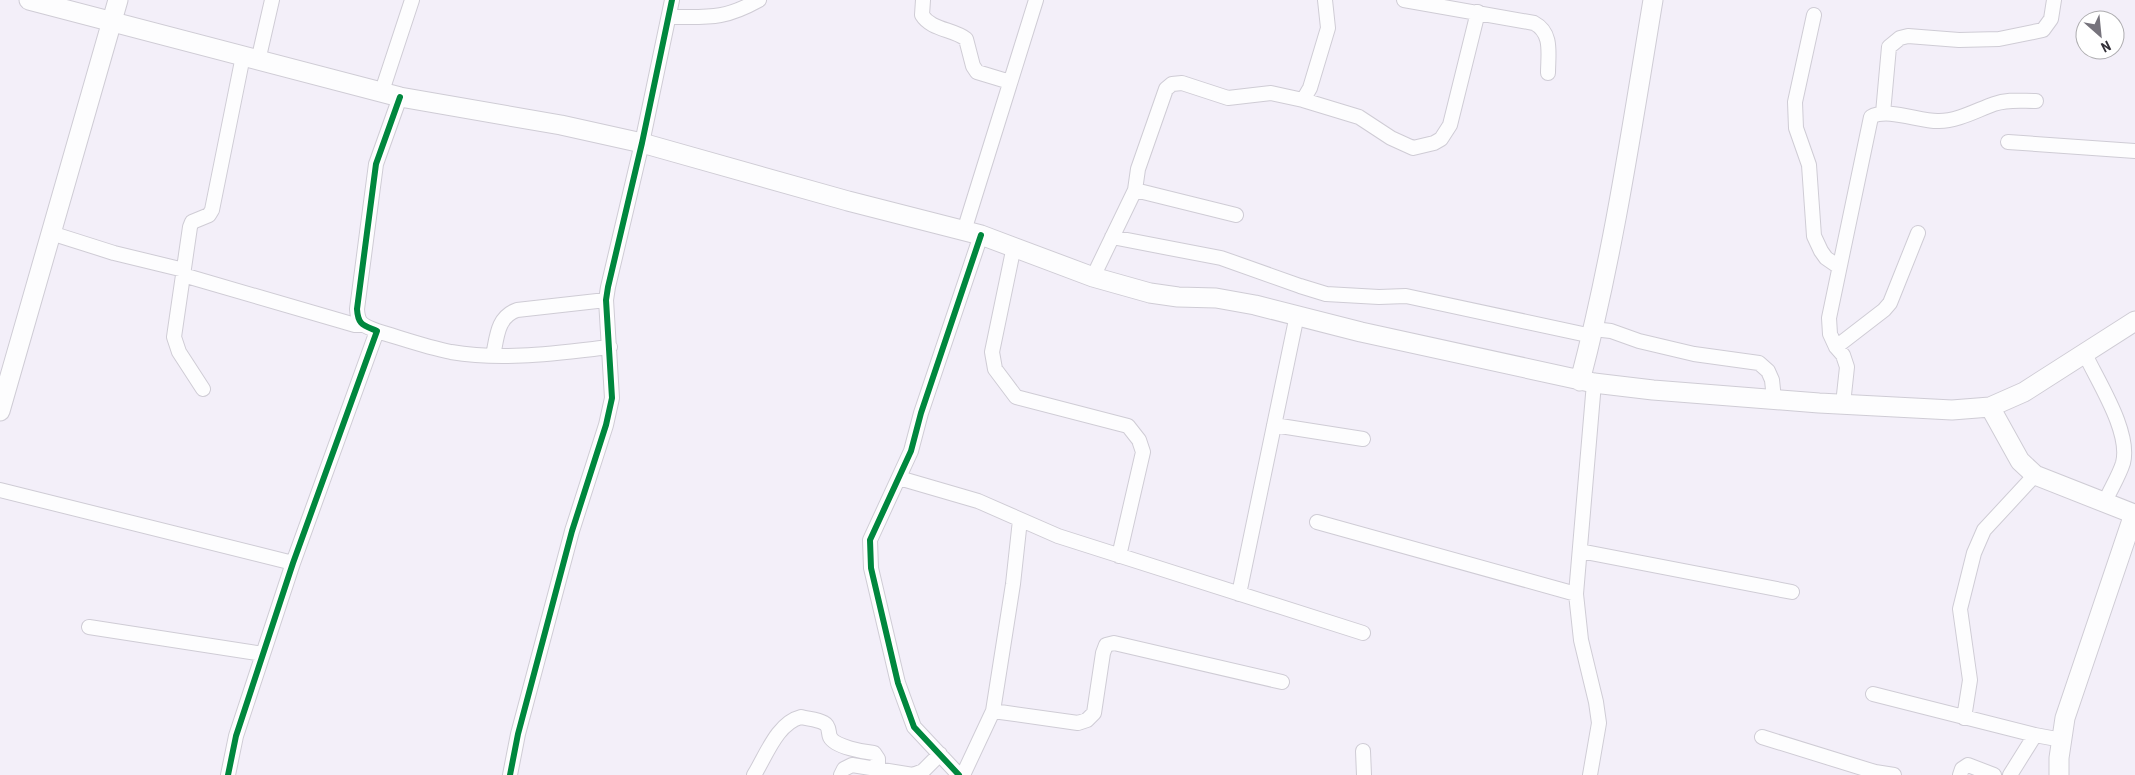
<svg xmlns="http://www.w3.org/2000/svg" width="2135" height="775" viewBox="0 0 2135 775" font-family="'Roboto Condensed',sans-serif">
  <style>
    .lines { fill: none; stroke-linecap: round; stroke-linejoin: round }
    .street-casing { stroke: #cfccd5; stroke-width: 16 }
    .secondary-casing { stroke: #cfccd5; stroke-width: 21 }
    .street { stroke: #fdfdfe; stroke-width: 14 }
    .secondary { stroke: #fdfdfe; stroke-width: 19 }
    .cycleway-casing { stroke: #fff; stroke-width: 9 }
    .cycleway { stroke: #00873e; stroke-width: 6 }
  </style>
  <rect width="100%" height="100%" fill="#f3eff9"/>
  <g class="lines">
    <g class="street-casing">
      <path id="street" d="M923 0 922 15C931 30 953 29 966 39L973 66 977 72 1010 82
        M1404 0 1534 23C1553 33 1548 54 1548 73
        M1814 15 1795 102 1796 128 1809 165 1814 236 1821 251 1826 258 1839 267
        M669 17C709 17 723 20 759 0
        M258 61 272 0
        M382 91 412 0
        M1303 100 1359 117 1391 138 1413 148 1434 143 1441 139 1450 125 1478 12
        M1883 113 1889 47 1900 38 1908 36 1959 40 1999 39 2043 30 2051 19 2054 0
        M2008 142 2135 151
        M1135 190 1236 215
        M964 231 1036 0
        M51 233 114 253 184 270
        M1112 237 1221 258 1300 286 1326 294 1379 297 1406 296 1592 336
        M1014 246 992 352 995 369 1016 397 1128 426 1139 440 1143 452 1119 556
        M183 275 355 325H361
        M1093 277 1135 190 1138 169 1166 89 1172 84 1182 83 1228 98 1271 93 1303 100 1310 88 1328 28 1325 0
        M1593 329 1611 331 1639 341 1694 354 1759 363 1768 371 1772 380 1774 399
        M377 331C401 338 426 347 451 352 504 361 557 353 610 347
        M1836 347 1884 310 1890 303 1918 233
        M2085 354C2098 382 2131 432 2123 463 2119 476 2110 490 2105 502
        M493 356C497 337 497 317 517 310L606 300
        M203 389 179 352 174 337 190 227 192 222 209 215 212 210 243 56
        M1843 404 1847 367 1843 355 1836 347 1830 334 1829 318 1871 117C1887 107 1921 122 1939 121 1958 121 1977 110 1994 104 2008 99 2021 101 2036 101
        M1274 425 1363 439
        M899 478 978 501 1058 536 1363 633
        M0 490 293 563
        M1317 522 1576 594
        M1580 551 1792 592
        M1239 594 1297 315
        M89 627 263 654
        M1873 694 2035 735
        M993 711 1078 723 1087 720 1094 713 1103 653 1106 645 1114 643 1282 682
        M1964 718 1970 680 1960 609 1974 553 1984 530 2035 475
        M1762 737 1875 772 1894 775
        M1363 751 1364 775
        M228 775 236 736 293 563 377 331C363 325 358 325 357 309L376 164 400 97
        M510 775 518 734 572 531 606 425 612 398 606 300 608 287 642 143 672 0
        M754 775C766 756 777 723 801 717 808 719 817 719 824 723 830 726 828 732 830 737 835 747 864 752 874 753L878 759V770
        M841 775 844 769 852 765 913 775 923 771 940 754
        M959 775 914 727 898 683 871 568 870 540 911 451 921 413 981 235
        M963 775 993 711 1013 584 1020 520
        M1590 775 1599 723 1596 702 1581 640 1576 594 1594 383
        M1960 775 1962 769 1968 765 1994 775
        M2010 775 2035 735 2062 740"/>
    </g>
    <g class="secondary-casing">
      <path id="secondary" d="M29 0 400 97 561 125 642 143 848 201 981 235 1093 277 1150 293 1178 297 1216 298 1255 305 1361 332 1594 383 1653 390 1819 403 1952 410 1990 407 2024 392 2135 321
        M1580 381C1613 256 1632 127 1653 0
        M1990 407 2020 461 2035 475 2134 514 2065 718 2059 758V775
        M0 411 118 0"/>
    </g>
    <use href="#street" class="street"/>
    <use href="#secondary" class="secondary"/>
    <g class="cycleway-casing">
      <path id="cycleway" d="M228 775 236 736 293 563 377 331C363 325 358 325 357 309L376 164 400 97
        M510 775 518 734 572 531 606 425 612 398 606 300 608 287 642 143 672 0
        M959 775 914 727 898 683 871 568 870 540 911 451 921 413 981 235"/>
    </g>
    <use href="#cycleway" class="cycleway"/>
  </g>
  <g transform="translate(2100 35) rotate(153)"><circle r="24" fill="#ffffff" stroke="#adacaf"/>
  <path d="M0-4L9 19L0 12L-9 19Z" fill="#76737c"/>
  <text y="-8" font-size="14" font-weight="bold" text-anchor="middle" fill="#333038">N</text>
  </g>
</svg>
